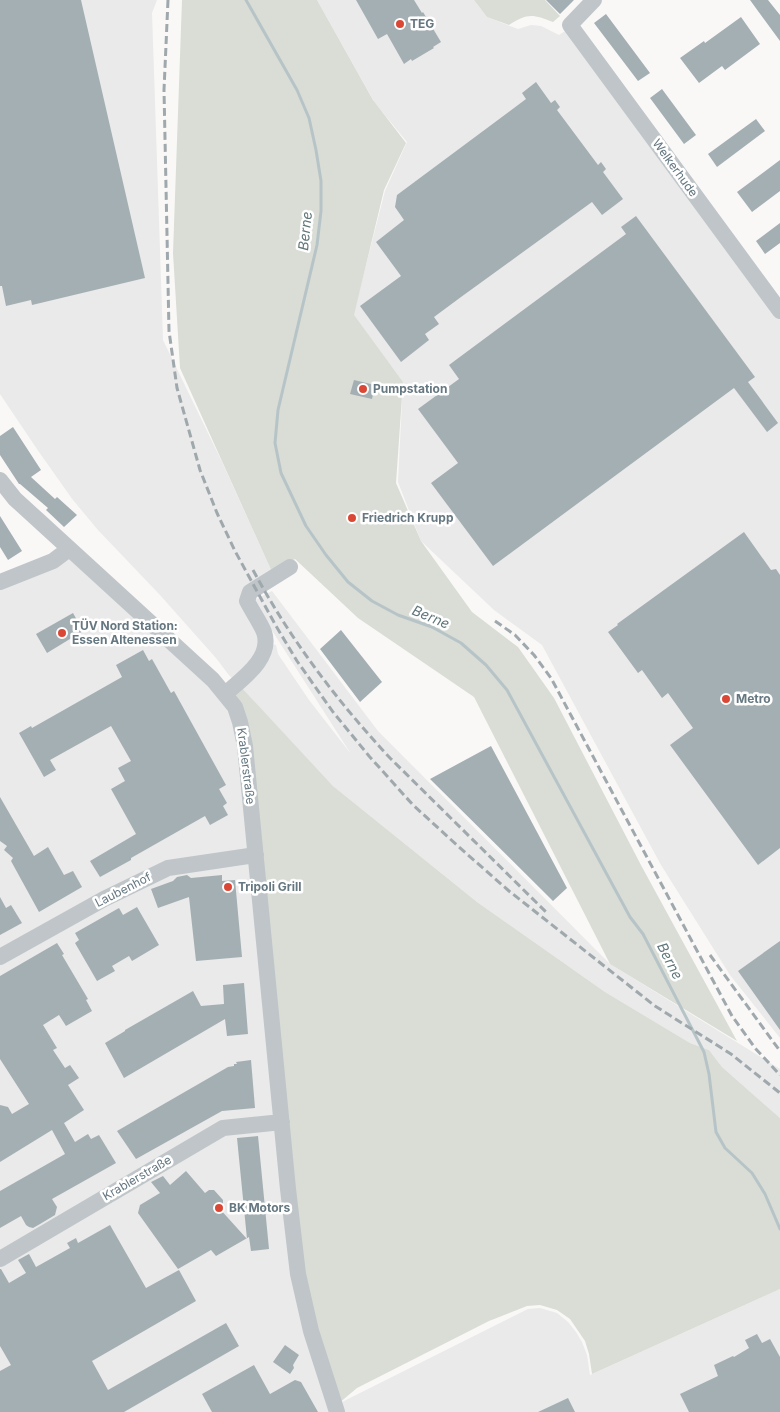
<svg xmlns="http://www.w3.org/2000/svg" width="780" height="1412" viewBox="0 0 780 1412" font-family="Inter,sans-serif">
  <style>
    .built { fill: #e9eae9 }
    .green { fill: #d9ddd6 }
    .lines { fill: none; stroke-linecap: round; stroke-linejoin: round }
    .stream { stroke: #b7c4c7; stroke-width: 3 }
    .building { fill: #a4afb3 }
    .minor { stroke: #bfc5c8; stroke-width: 16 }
    .rail { stroke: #9fa8ac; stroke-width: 3; stroke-dasharray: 8 4; stroke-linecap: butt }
    .poi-dot { fill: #da4835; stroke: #fff; stroke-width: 2 }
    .labels { text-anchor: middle; stroke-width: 5; stroke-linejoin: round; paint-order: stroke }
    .poi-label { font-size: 12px; font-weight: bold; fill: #657780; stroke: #fff; text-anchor: start }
    .street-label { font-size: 12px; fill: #657780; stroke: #fff }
    .water-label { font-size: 14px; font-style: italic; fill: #60767a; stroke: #fff }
  </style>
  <rect width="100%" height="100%" fill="#f9f8f6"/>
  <path class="built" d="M0 0H157L152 13 163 340 222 462 272 572 248 589 269 643 276 645 278 654 309 700 351 754 253 601 272 591 378 731 610 964 780 1069V1118L722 1067 709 1050 690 1043 605 992 477 902 333 786 228 674 216 658 160 595 98 530 73 500 39 452 0 394Z
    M317 0H474L487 17 518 29 531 25 541 26 559 35 570 28 780 315V1038L730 975 661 865 542 645 494 610 421 541 398 482 403 382 353 316 385 191 407 142 375 103Z
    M71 552 233 708 335 1412H0V586Z
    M780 1289V1412H341L338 1404 528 1309 540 1308 557 1313 568 1322 576 1332 582 1342 587 1355 590 1375Z"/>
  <path class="green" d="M182 0H317L373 100 406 143 384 190 354 315 403 382 396 483 421 541 472 612 518 647 554 698 642 867 737 1041 610 964 474 697 358 618 295 559 272 572 180 368 173 253Z
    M474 0H545L560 16 553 22C533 14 527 13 509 25L487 17Z
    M240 686 333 786 477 902 605 992 690 1043 709 1050 722 1067 780 1118V1289L592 1374 589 1354 585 1341 570 1319 557 1310 540 1305 527 1306 489 1321 357 1388 338 1404 304 1276 231 695Z"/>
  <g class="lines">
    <path class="stream" d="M246 0 297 90 309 118 316 150 321 181V211L317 245 278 410 275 443 281 473 306 526 326 555 348 582 372 601 398 615 432 627 461 643 486 665 507 690 630 917 643 934 704 1052 709 1074 716 1132 725 1148 752 1173 765 1194 780 1229"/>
  </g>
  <path class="building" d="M0 0H81L145 278 32 305 31 300 6 306 2 286H0Z
    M356 0H414L422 13 423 12 441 42 433 47 434 48 412 61 411 59 404 64 387 34 378 39Z
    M546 0H574L560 14Z
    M750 0H768L780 15V41Z
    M606 14 650 73 638 81 594 23Z
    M741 17 760 44 725 70 722 66 699 83 680 58 704 41 705 43Z
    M536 82 551 103 555 100 560 107 557 110 598 165 601 162 606 169 603 172 623 199 602 215 592 202 461 297 434 317 439 324 425 334 429 340 401 362 360 306 401 276 376 242 404 220 395 207 397 195 526 99 522 93Z
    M662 89 696 135 684 144 650 98Z
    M756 119 765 131 717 167 708 154Z
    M780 160V191L752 212 737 192Z
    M636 216 755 377 748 382 778 423 767 432 734 388 493 566 431 483 458 463 418 409 459 379 449 365 626 234 621 227Z
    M780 223V243L765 254 756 241Z
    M354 380 375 385 372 399 350 394Z
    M13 427 41 470 31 477 55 499 57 497 77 515 64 527 46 510 48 508 20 484H19L0 455V436Z
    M0 516 22 551 8 560 0 547Z
    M744 532 771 570 776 569 780 575V848L758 865 670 745 693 728 668 693 662 698 642 670 638 673 608 632 618 625 617 624Z
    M73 613 83 631 47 653 36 634Z
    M341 630 382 682 360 702 320 649Z
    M143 650 149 661 152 659 171 693 174 691 226 785 219 789 227 803 223 806 228 815 210 825 205 816 131 858V860L100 877 90 861 136 834 111 789 125 781 118 768 131 761 111 726 50 760 56 770 44 777 19 733 31 726 32 728 122 677 116 665Z
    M491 746 567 888 553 901 430 779Z
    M0 797 34 856 48 847 64 875 73 871 82 887 39 912 11 861 13 858 4 850 7 846 0 841Z
    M187 875 191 878 222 875V881L235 880 242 957 196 961 189 897 158 908 151 889 173 881 177 877Z
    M0 897 6 908 11 905 22 923 0 935Z
    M137 907 159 945 132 961 129 956 112 966 115 971 97 981 75 943 79 940 75 933 119 908 123 915Z
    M780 941V1030L738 971Z
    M57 943 64 954 62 955 88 999 86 1000 92 1011 66 1026 59 1015 43 1025 57 1048 53 1050 65 1068 70 1065 79 1078 68 1085 84 1110 64 1123 75 1142 88 1134 91 1139 99 1135 116 1163 52 1199 57 1207 55 1215 40 1224 33 1228 29 1227 26 1225 21 1216 0 1228V1191L65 1154 52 1130 0 1162V1105L8 1107 12 1114 29 1104 0 1059V976Z
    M244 983 248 1034 227 1036 225 1019 124 1078 105 1043 125 1031V1030L193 991 201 1006 224 1004 223 985Z
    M251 1060 255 1108 222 1111 136 1159 117 1131 228 1067 234 1066V1064H237L236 1062Z
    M258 1136 269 1249 251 1251 249 1237 216 1256 211 1250 178 1269 138 1213 140 1205 160 1193 151 1182 163 1176 170 1185 186 1171 205 1193 209 1190H214L223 1200V1205L219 1208 247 1239 237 1138Z
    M110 1225 146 1288 179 1270 196 1301 92 1361 108 1390 226 1323 239 1346 124 1412H0V1371L11 1365 0 1346V1269H1L9 1283 26 1273 18 1260 29 1254 36 1267 70 1248 67 1243 76 1238 78 1243Z
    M757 1334 762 1343 770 1339 780 1357V1412H689L680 1394 718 1376 714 1365 733 1356 734 1357 749 1348 745 1340Z
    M285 1345 299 1355 293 1365 294 1368 290 1374 273 1362Z
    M254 1365 270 1394 295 1380 301 1382 318 1412H212L202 1394Z
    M568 1398 575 1412H538Z"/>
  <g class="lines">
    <path class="minor" d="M594 0 570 25 780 311
      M0 480 15 499 37 519 213 680 235 707 240 722 245 746 288 1189 298 1274 311 1331 337 1412
      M0 582 53 561 69 549
      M225 694C242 679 273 658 264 632 260 622 252 611 247 601L250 592 290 567
      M0 957 104 899 168 868 256 855
      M0 1259 223 1128 282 1122"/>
    <path class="rail" d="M168 0 164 90 169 331 177 388 200 470 217 513 235 551 276 626 297 661 333 712 369 756 413 805 459 847 509 891 655 1006 731 1054 780 1093
      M253 570C290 639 337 701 390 758L546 912
      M495 621 515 635 534 655 551 678 732 1016 755 1048 780 1075
      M710 955 780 1051"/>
  </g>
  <g class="poi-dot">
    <circle cx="400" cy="24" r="5"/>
    <circle cx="363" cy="389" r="5"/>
    <circle cx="352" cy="518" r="5"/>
    <circle cx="62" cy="633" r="5"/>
    <circle cx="726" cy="699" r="5"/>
    <circle cx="228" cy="887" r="5"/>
    <circle cx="219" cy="1208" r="5"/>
  </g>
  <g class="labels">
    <g class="poi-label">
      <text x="410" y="28">TEG</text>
      <text x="373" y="393">Pumpstation</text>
      <text x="362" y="522">Friedrich Krupp</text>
      <text x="72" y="630">TÜV Nord Station:<tspan x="72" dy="14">Essen Altenessen</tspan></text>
      <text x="736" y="703">Metro</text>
      <text x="238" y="891">Tripoli Grill</text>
      <text x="229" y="1212">BK Motors</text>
    </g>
    <g class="street-label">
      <text transform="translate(675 168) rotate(54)" y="4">Welkerhude</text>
      <text transform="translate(246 766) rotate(83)" y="4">Krablerstraße</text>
      <text transform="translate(123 890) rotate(-27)" y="4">Laubenhof</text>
      <text transform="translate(137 1178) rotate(-30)" y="4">Krablerstraße</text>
    </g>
    <g class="water-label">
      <text transform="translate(305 231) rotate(-84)" y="5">Berne</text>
      <text transform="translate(431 617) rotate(23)" y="5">Berne</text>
      <text transform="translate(670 961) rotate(63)" y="5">Berne</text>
    </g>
  </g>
</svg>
